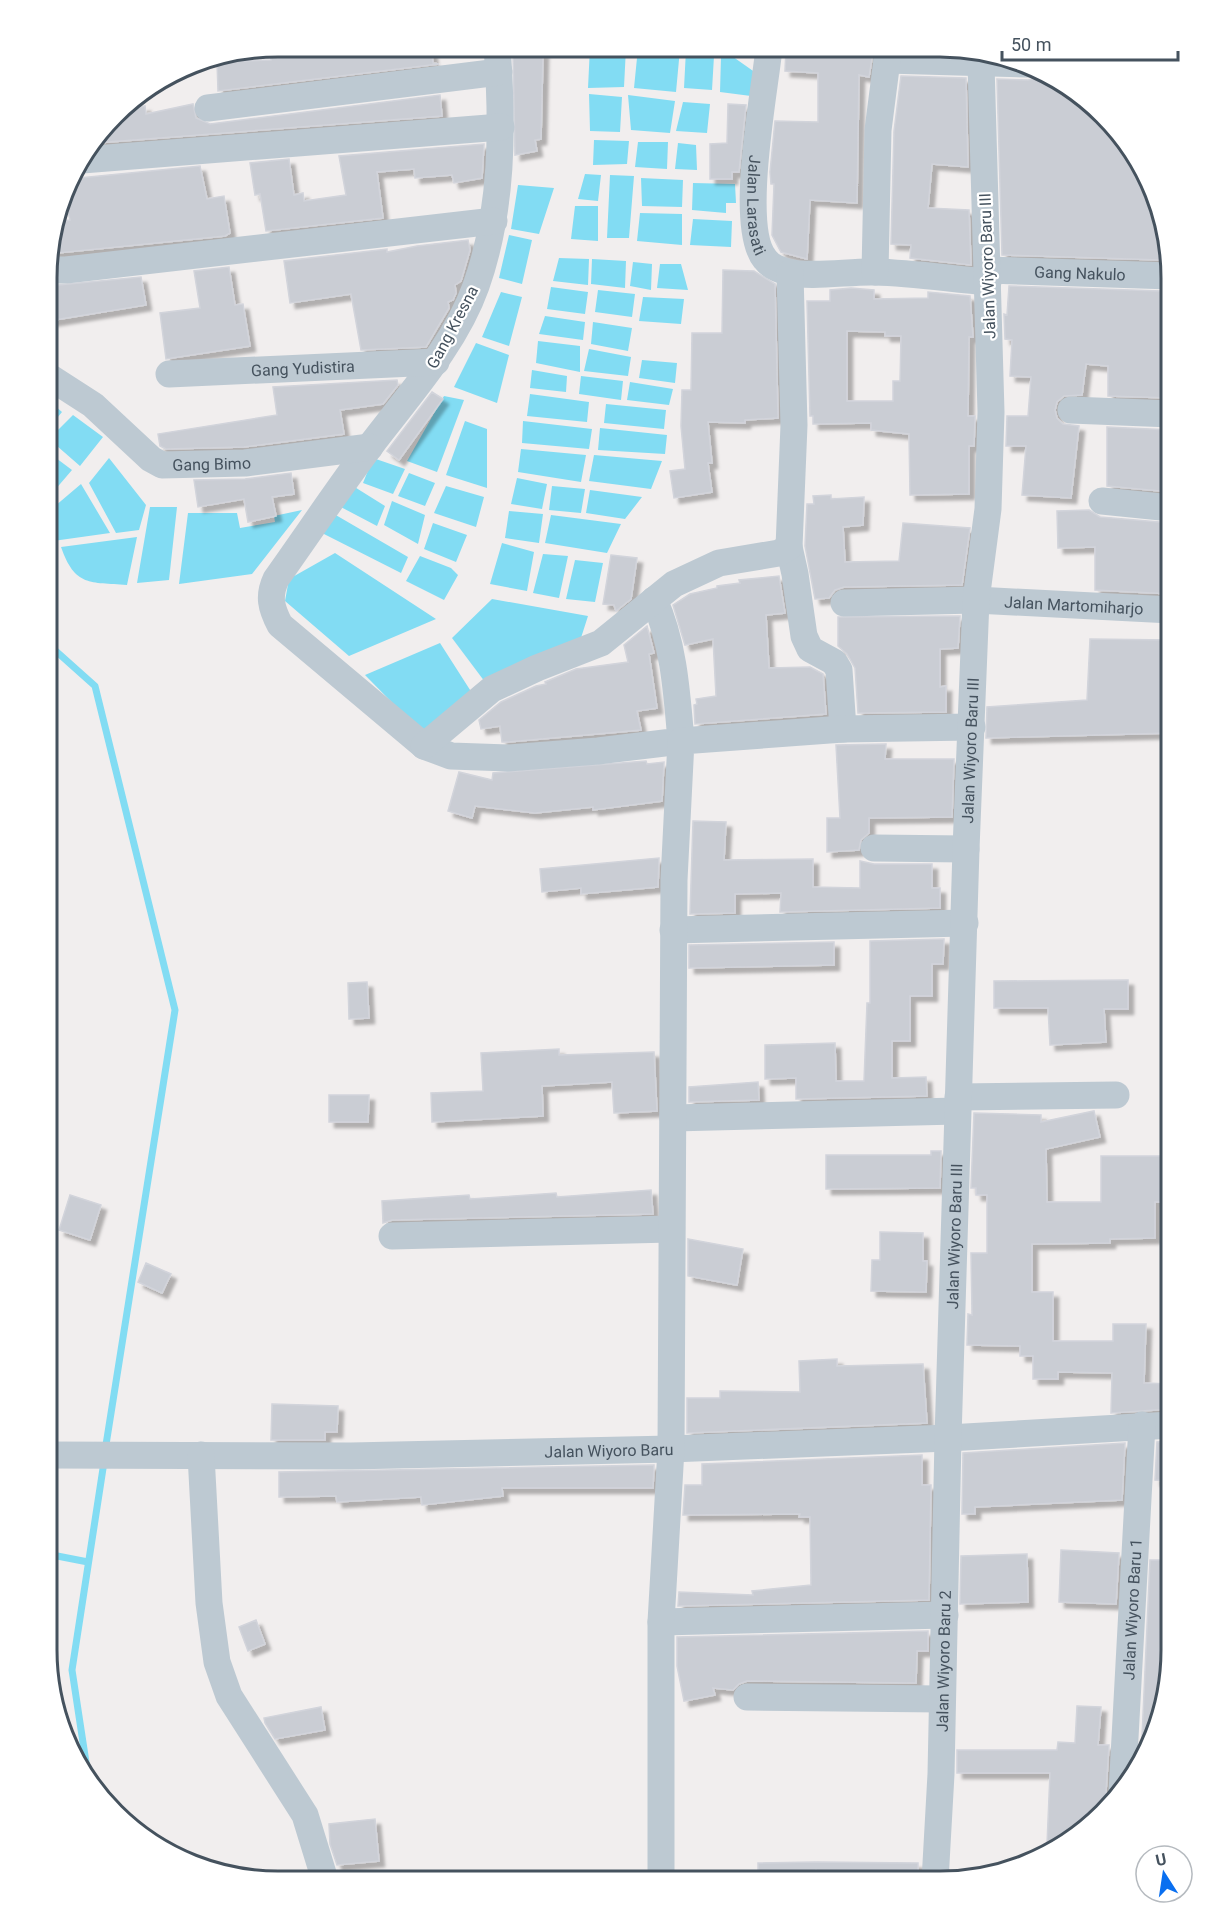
<svg xmlns="http://www.w3.org/2000/svg" width="1218" height="1928" viewBox="0 0 1218 1928" font-family="Roboto,sans-serif">
  <style>
    .water { fill: #82dcf3 }
    .lines { fill: none; stroke-linecap: round; stroke-linejoin: round }
    .stream { stroke: #82dcf3; stroke-width: 7 }
    .building { fill: #cacdd4; stroke: #d2d4db; stroke-width: 1.5; fill-rule: evenodd; filter: url(#shadow) }
    .minor { stroke: #bdc9d2; stroke-width: 27 }
    .labels { text-anchor: middle; stroke-width: 4.5; stroke-linejoin: round; paint-order: stroke }
    .street-label { font-size: 16px; fill: #45525e; stroke: #fff }
    .rim { fill: none; stroke: #45525e; stroke-width: 3 }
  </style>
  <defs>
    <filter id="shadow"><feDropShadow dx="5.5" dy="5.5" stdDeviation="1.5" flood-color="#0004"/></filter>
  </defs>
  <rect width="100%" height="100%" fill="#f1eeee"/>
  <path class="water" d="M590 47 626 48 624 87 588 88Z
    M638 48 680 49 676 92 634 88Z
    M686 50 714 56 712 90 684 88Z
    M729 54 756 73 751 96 720 92 721 57Z
    M589 94 622 97 620 132 590 131Z
    M628 95 675 101 670 133 631 130Z
    M683 102 710 104 707 133 676 131Z
    M594 140 629 141 627 164 593 165Z
    M638 142H668L667 169 635 167Z
    M678 143 696 145 697 170 675 169Z
    M585 174 601 175 598 201 578 199Z
    M610 175 634 176 629 238H607Z
    M641 178 683 180 682 207 642 206Z
    M693 183 735 184 736 203H726V213L692 210Z
    M518 185 554 188 539 234 511 229Z
    M575 206H598V241L571 239Z
    M640 213 682 214V245L637 241Z
    M693 219 732 221 731 247 690 245Z
    M509 235 532 240 522 284 499 278Z
    M559 258 589 259 588 285 553 281Z
    M592 259 626 261 625 288 591 284Z
    M633 262 652 264 651 290 630 286Z
    M660 264H681L688 290 657 288Z
    M551 287 588 292 585 314 547 309Z
    M598 290 635 294 632 317 595 312Z
    M501 292 522 297 509 346 482 337Z
    M643 297 684 299 681 324 639 321Z
    M545 316 585 322 583 340 539 334Z
    M593 322 632 328 628 351 591 344Z
    M538 341 580 346V372L536 363Z
    M476 343 509 355 497 403 454 387Z
    M589 349 631 357 628 376 584 371Z
    M642 360 677 363 675 383 639 378Z
    M532 370 567 376 566 392 530 388Z
    M581 376 623 381 621 400 579 394Z
    M630 382 673 389 669 405 627 400Z
    M530 394 589 402 587 422 527 416Z
    M444 396 464 400 437 472 407 461Z
    M48 400 62 412 48 429Z
    M606 404 666 410 664 429 604 423Z
    M73 415 103 437 80 466 49 439Z
    M465 421 487 429V488L446 475Z
    M523 421 592 429 589 449 522 443Z
    M600 428 667 435 665 454 598 450Z
    M521 449 586 455 581 482 518 472Z
    M48 452 72 470 48 498Z
    M594 455 662 461 651 489 589 481Z
    M109 458 146 505 139 530 116 533 89 483Z
    M373 458 405 469 393 494 363 483Z
    M409 473 435 483 425 506 398 496Z
    M517 478 547 484 542 509 511 504Z
    M81 484 110 533 53 541 48 529V512Z
    M353 486 385 506 377 526 337 505Z
    M446 486 484 497 476 527 434 513Z
    M552 486 585 489 581 513 549 510Z
    M590 490 642 497 625 519 586 513Z
    M392 501 425 515 418 544 384 525Z
    M150 507H177L169 580 137 583Z
    M302 510 252 574 179 584 188 513H237L240 528 275 522 274 516Z
    M509 511 543 514 539 543 505 538Z
    M334 514 408 557 401 573 322 533Z
    M551 515 621 524 607 553 545 543Z
    M433 523 467 535 456 562 424 549Z
    M137 537 127 585C90 582 75 587 61 547Z
    M502 543 534 552 527 591 490 584Z
    M335 553 436 619 349 656 285 601 289 579Z
    M543 554 568 556 559 598 533 593Z
    M420 556 451 568 458 575 444 600 406 581Z
    M575 560 603 563 595 602 566 599Z
    M492 599 588 616 580 641 485 682 452 638Z
    M440 643 472 693 421 732 365 675Z"/>
  <g class="lines">
    <path class="stream" d="M48 644 95 686 175 1010 105 1451
      M47 1554 88 1562
      M89 1782 72 1670 104 1462"/>
  </g>
  <path class="building" d="M317 47H431L433 63 439 64 218 91 217 62 271 60 270 51 318 50Z
    M786 48H869L873 52 869 77 859 75 857 203 810 200 807 259 781 252 772 235 774 184H771L770 172 775 121 818 122V73L785 71Z
    M513 51 543 52 541 139 535 140 537 151 515 155Z
    M1042 72 1081 95 1124 137 1154 190 1164 240 1161 260 1002 255 997 79 1028 80 1036 78Z
    M901 76 966 78 968 167 932 164 928 208 969 210 971 265 910 258 911 245 891 244 894 131Z
    M440 95 442 116 95 143 119 111 145 106 146 114 193 104 196 118 210 124Z
    M728 104 746 105 739 172H732V179H710V144L727 143Z
    M484 144 482 178 454 183 452 175 415 178 414 169 377 172 383 218 266 231 260 194 255 195 250 163 289 159 294 195 303 193 304 201 346 195 339 156Z
    M200 166 207 199 224 196 230 233 225 236 48 254 56 222 70 220 64 195 69 179Z
    M468 240 470 250 461 281 455 285 456 293 453 300 448 302 449 308 426 347 361 350 351 294 290 303 284 261 387 249V252L417 246Z
    M229 267 235 305 243 304 250 346 166 359 160 313 200 308 194 271Z
    M723 270 754 271 775 284 778 418 745 420V423L708 422 712 463H708L712 492 674 498 670 471 685 469 681 426 682 390H691L692 333H722Z
    M141 277 146 305 48 321V286Z
    M1009 286 1161 291V297H1172L1171 398 1108 396V366L1086 364 1082 395 1064 396 1057 402 1055 410 1057 418 1063 424 1079 426 1071 498 1022 495 1026 446H1006L1007 416H1028L1031 377 1010 376 1012 340 1005 339 1004 314 1007 315Z
    M851 288 874 290V299L928 298V292L970 296 973 337H969L968 416H975L974 446H969V494L910 495 909 434 871 430V423L813 424V416H810L807 301H830V290ZM847 331 885 332V336H901L900 381H893V401H847Z
    M397 380 398 385 383 404 340 410 344 434 244 447 166 449 160 446 158 434 277 415 273 387Z
    M432 392 443 399 399 460 387 451Z
    M1107 427 1171 430V492L1107 486Z
    M291 473 294 494 272 497 276 516 248 522 244 499 198 507 194 480 245 479Z
    M831 495V499L864 497 863 525 843 527 845 562 899 561 903 523 970 528 962 585 844 587 835 590 829 598 815 599 805 546 807 504H814L813 496Z
    M1089 510 1100 517 1171 523V594L1095 590V547L1058 548 1057 511Z
    M611 555 637 558 631 599 616 611 614 605 603 604Z
    M779 576 785 613 766 615 769 668 810 667 823 674 826 714 695 724 694 705 697 704 696 699 716 696 713 639 685 645 673 605 690 594 717 588V586L740 583 739 580Z
    M960 616 958 648 940 649V687L946 686V712L858 713 855 668 847 654 838 646V617Z
    M647 626 654 653 649 654 657 708 637 711 641 730 508 742H502L500 726 481 729 479 720 501 702 536 686 546 684 545 682 576 669 628 662 624 645Z
    M1090 639 1171 640V733L986 738 987 707 1087 700Z
    M886 744 885 759H954L952 817 869 818V833L861 840 859 850 827 852V818H840L836 745Z
    M646 761 647 764 664 762 662 801 593 810V807L535 813 475 806 472 818 448 811 459 772 492 780 493 773Z
    M693 821 726 822 724 860 813 859V887L860 888V861L874 864H932V888H940V908L780 912 781 893 735 894V913L690 914Z
    M659 858 658 887 581 894V888L542 892 540 869Z
    M944 939 943 964H932V996H910V1041H892V1078L926 1077 927 1096 796 1099V1078L765 1079V1045L835 1043 836 1081H864L867 1003H870V941Z
    M834 942V965L689 968V945Z
    M1128 980V1009H1104L1106 1042 1050 1045 1048 1008H994V981Z
    M367 982 369 1018 349 1019 348 983Z
    M559 1049V1055L654 1052 657 1111 614 1113 612 1082 560 1085 542 1086 543 1116 432 1122 431 1093 483 1091 481 1053Z
    M758 1082 759 1100 689 1102V1087Z
    M329 1095H369L368 1122H329Z
    M1094 1111 1100 1137 1046 1149 1047 1202H1101V1156H1171V1202H1155V1238L1110 1239V1243L1032 1244V1292H1053V1341H1113V1324H1146L1144 1383 1171 1384V1409L1111 1413 1112 1373 1058 1372V1379H1033V1356H1020V1346L967 1345 968 1314 972 1315 971 1253H987V1195H976V1188H971L974 1113 1041 1115V1122Z
    M931 1151H941L940 1188 826 1189V1155H931Z
    M651 1190 653 1214 392 1220 383 1223 382 1201 469 1195 470 1199 556 1193 557 1197Z
    M70 1195 101 1205 90 1240 59 1230Z
    M880 1232 923 1233V1261H927L926 1292 871 1291 872 1260H880Z
    M688 1239 743 1249 737 1285 688 1276Z
    M146 1263 171 1274 162 1293 138 1282Z
    M837 1359V1366L923 1364 927 1423 687 1433V1398H720V1391L800 1392 799 1361Z
    M272 1404 338 1406 337 1432H325V1440H271Z
    M1171 1441V1481L1155 1480 1157 1442Z
    M1125 1443 1122 1500 975 1507V1514H962L963 1453Z
    M922 1455V1485H931L929 1600 678 1606 679 1592 753 1595 752 1591 811 1585 810 1517H799L800 1514 683 1515 685 1485H702V1464Z
    M654 1465 653 1488H502L503 1496 422 1505 421 1497 337 1502 336 1496 279 1497V1472Z
    M1061 1550 1119 1553 1116 1604 1059 1602Z
    M1027 1554 1028 1602 960 1604 961 1556Z
    M1150 1560H1171V1666L1159 1725 1141 1759Z
    M256 1620 265 1644 248 1651 239 1627Z
    M928 1631V1651H917L916 1683 747 1681 739 1684 733 1690 713 1688 715 1695 684 1701 677 1666V1637Z
    M1077 1706 1101 1707 1098 1745H1109L1106 1792 1111 1804 1081 1834 1061 1845 1047 1844 1050 1773H957V1750H1057L1058 1742 1075 1743Z
    M321 1707 325 1730 275 1739 265 1723 264 1718Z
    M375 1819 379 1861 337 1865 330 1844 329 1824Z
    M816 1862 918 1863V1881H816V1869V1881H758V1863Z"/>
  <g class="lines">
    <g class="minor">
      <path d="M497 47C503 127 503 210 476 286 455 345 408 396 371 445 338 489 308 534 276 579 268 596 271 608 280 625L424 746 451 756 508 758 598 751 681 741C677 695 674 643 654 600"/>
      <path id="s1" d="M769 48C765 90 738 227 765 259 770 266 780 270 788 272 810 278 851 271 875 272 913 273 951 279 988 282"/>
      <path d="M887 60 1028 64"/>
      <path d="M208 108 499 72"/>
      <path d="M82 160 501 127"/>
      <path d="M48 270H66L494 221"/>
      <path id="s2" d="M988 270 1171 276"/>
      <path d="M875 272 878 130 887 60 891 48"/>
      <path id="s3" d="M169 374 436 362"/>
      <path id="s4" d="M48 376 93 405 151 459 162 465 245 463 370 447"/>
      <path d="M1071 410 1171 414"/>
      <path d="M1102 501 1171 508"/>
      <path d="M789 547 795 574 804 636 810 649 834 662 839 670 843 729"/>
      <path id="s5" d="M844 603 976 600 1171 610"/>
      <path d="M424 746 492 689 537 668 601 643 674 584 719 563 779 553 789 547 794 425 790 273"/>
      <path d="M874 848 966 849"/>
      <path d="M673 930 965 923"/>
      <path d="M958 1097 1116 1095"/>
      <path d="M673 1118 957 1111"/>
      <path d="M392 1236 671 1229"/>
      <path id="s6" d="M47 1455 351 1456 671 1449 948 1438 1171 1425"/>
      <path d="M201 1455 209 1603 217 1662 229 1696 305 1815 325 1880"/>
      <path d="M661 1622 945 1615"/>
      <path d="M747 1697 942 1699"/>
      <path id="s7" d="M1122 1793 1142 1425"/>
      <path d="M661 1881V1622L671 1449 674 880 681 741 843 729 972 727"/>
      <path id="s8" d="M935 1881 941 1774 948 1438 966 849 976 600 988 509 991 412 981 64"/>
    </g>
  </g>
  <g class="labels">
    <g class="street-label">
      <text dy="6" stroke="none"><textPath href="#s1" startOffset="158">Jalan Larasati</textPath></text>
      <text transform="translate(987 266) rotate(-92)" y="6">Jalan Wiyoro Baru III</text>
      <text dy="6" stroke="none"><textPath href="#s2" startOffset="92">Gang Nakulo</textPath></text>
      <text transform="translate(452 327) rotate(-62)" y="6">Gang Kresna</text>
      <text dy="6" stroke="none"><textPath href="#s3" startOffset="134">Gang Yudistira</textPath></text>
      <text dy="6" stroke="none"><textPath href="#s4" startOffset="195">Gang Bimo</textPath></text>
      <text dy="6" stroke="none"><textPath href="#s5" startOffset="230">Jalan Martomiharjo</textPath></text>
      <text dy="6" stroke="none"><textPath href="#s8" startOffset="1131">Jalan Wiyoro Baru III</textPath></text>
      <text dy="6" stroke="none"><textPath href="#s8" startOffset="645">Jalan Wiyoro Baru III</textPath></text>
      <text dy="6" stroke="none"><textPath href="#s6" startOffset="562">Jalan Wiyoro Baru</textPath></text>
      <text dy="6" stroke="none"><textPath href="#s7" startOffset="184">Jalan Wiyoro Baru 1</textPath></text>
      <text dy="6" stroke="none"><textPath href="#s8" startOffset="220">Jalan Wiyoro Baru 2</textPath></text>
    </g>
  </g>
  <path d="M0 0H1218V1928H0ZM278 57H940A221 221 0 0 1 1161 278V1650A221 221 0 0 1 940 1871H278A221 221 0 0 1 57 1650V278A221 221 0 0 1 278 57Z" fill="#fff" fill-rule="evenodd"/>
  <path class="rim" d="M278 57H940A221 221 0 0 1 1161 278V1650A221 221 0 0 1 940 1871H278A221 221 0 0 1 57 1650V278A221 221 0 0 1 278 57Z"/>
  <g transform="translate(1164 1874) rotate(348)"><circle r="28" fill="#ffffff" stroke="#b5babf" stroke-width="1.5"/>
  <path d="M0-4.5L10 22L0 15L-10 22Z" fill="#096ff0"/>
  <text y="-9" font-size="16" font-weight="bold" text-anchor="middle" fill="#45525e">U</text>
  </g>
  <path d="M1002 51v9h176v-9" fill="none" stroke="#45525e" stroke-width="3"/>
  <text x="1011" y="51" font-size="18" fill="#45525e" stroke="#ffffff" stroke-width="4.5" paint-order="stroke">50 m</text>
</svg>
